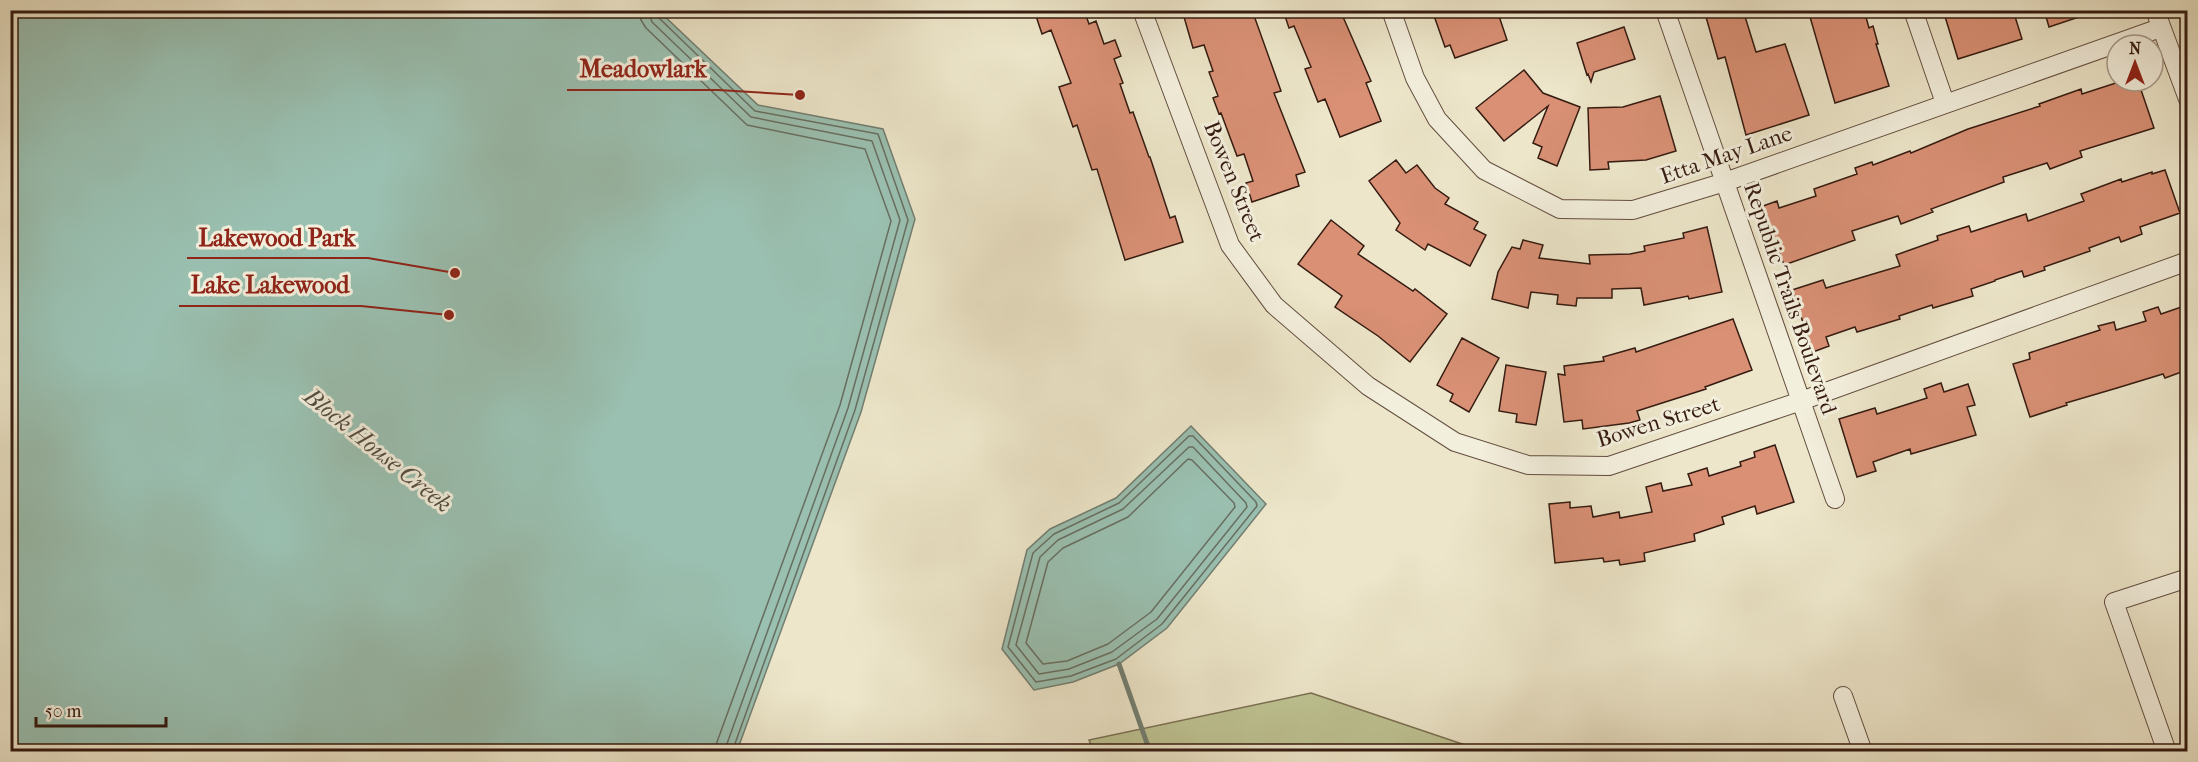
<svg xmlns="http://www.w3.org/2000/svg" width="2198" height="762" viewBox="0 0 2198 762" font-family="'IM FELL French Canon',serif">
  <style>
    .green { fill: #bec393; stroke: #7a6f52; stroke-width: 1.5 }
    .water { fill: #9ac0b1; stroke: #727e71; stroke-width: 1.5 }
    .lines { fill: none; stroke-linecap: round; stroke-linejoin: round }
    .shore { stroke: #686e61; stroke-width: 1.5 }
    .stream { stroke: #727e71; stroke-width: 5 }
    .building { fill: #d99075; stroke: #351b11; stroke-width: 1.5 }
    .minor-casing { stroke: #634e3f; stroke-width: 20 }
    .minor { stroke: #f3efdd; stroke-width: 18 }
    .labels { text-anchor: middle; stroke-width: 6; stroke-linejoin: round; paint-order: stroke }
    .street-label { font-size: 22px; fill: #351b11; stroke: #f3efdd }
    .water-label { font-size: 24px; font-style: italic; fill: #534d41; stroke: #f3efdd }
    .leader { fill: none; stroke: #8f2418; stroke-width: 2 }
    .callout-dot { fill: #8f2418; stroke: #f3efdd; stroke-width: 2 }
    .callout-label { font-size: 24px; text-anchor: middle; font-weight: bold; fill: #8f2418; stroke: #f3efdd; stroke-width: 6; stroke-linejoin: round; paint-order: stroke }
  </style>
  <rect width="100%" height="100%" fill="#ede6ca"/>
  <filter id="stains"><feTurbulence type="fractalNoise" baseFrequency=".00333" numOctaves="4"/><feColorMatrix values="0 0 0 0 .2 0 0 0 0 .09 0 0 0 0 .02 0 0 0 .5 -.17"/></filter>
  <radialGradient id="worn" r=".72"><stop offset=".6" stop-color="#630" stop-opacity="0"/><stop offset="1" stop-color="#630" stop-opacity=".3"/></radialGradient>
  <path class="green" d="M1311 693 1483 751 1094 752 1089 740Z"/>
  <path class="water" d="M10 11H659L758 105 883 129 915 219 861 412 737 751H11Z
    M1191 426 1266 504 1167 628 1119 664 1073 682 1034 690 1002 649 1027 550 1050 529 1116 498Z"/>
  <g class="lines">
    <path class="shore" d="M639 10 641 20 646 28 747 125 865 149 891 221 840 405 717 742 715 752
      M648 10 652 22 751 117 872 141 900 220 848 408 724 752
      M656 10 658 17 755 111 878 134 908 220 855 410 732 752
      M1189 436H1193L1256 502 1257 506 1162 624 1116 659 1071 676 1036 682 1008 647 1033 553 1054 534 1119 503Z
      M1189 447H1193L1246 503 1247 507 1157 619 1112 652 1069 669 1039 674 1016 645 1040 557 1058 540 1123 509Z
      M1188 459 1192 460 1234 503 1235 507 1151 612 1108 644 1067 661 1043 664 1026 643 1048 562 1063 548 1128 517Z"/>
    <path class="stream" d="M1119 664 1150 752"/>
  </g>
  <path class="building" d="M1034 10H1084L1089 24 1096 21 1104 44 1115 40 1121 56 1114 59 1123 83 1120 84 1130 113 1133 112 1149 157H1150L1170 218 1175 216 1183 242 1125 260 1097 169 1092 170 1077 125 1073 127 1059 87 1071 83 1051 30 1042 34Z
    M1182 10H1252L1281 91 1274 93 1305 172 1296 175 1299 186 1252 202 1246 183 1253 181 1244 154 1237 156 1221 113 1219 114 1213 98 1218 96 1209 72 1213 71 1204 45 1193 48Z
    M1283 10H1340L1371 81 1366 83 1381 121 1340 137 1325 99 1318 102 1305 69 1311 67 1294 26 1289 28Z
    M1432 10H1497L1507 40 1455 58 1450 45 1445 47Z
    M1704 10H1743L1756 52 1785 44 1809 115 1746 135 1725 57 1718 59Z
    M1808 10H1864L1869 28 1873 26 1878 44H1876L1889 86 1835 103Z
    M1943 10H2013L2022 39 1958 59Z
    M2044 10H2091V13L2049 27Z
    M1624 27 1635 59 1594 72 1591 82 1588 74 1587 75 1577 43Z
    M1524 70 1543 93 1580 107 1557 166 1538 158 1542 147 1533 143 1548 106 1504 141 1476 108Z
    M2122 81H2138L2154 128 2080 151 2082 157 2050 169 2047 163 2003 177 2004 182 1931 209 1933 212 1901 224 1898 216 1852 231 1855 240 1784 265 1763 206 1777 201 1779 208 1816 196 1814 189 1857 174 1855 168 1872 162 1873 165 1910 151 1911 153 1968 129 2040 106 2039 104 2081 89 2082 94Z
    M1660 96 1676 151 1646 160 1608 162 1609 169 1590 170 1588 108 1623 107Z
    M1396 160 1406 173 1417 165 1435 188 1449 198 1445 204 1478 222 1474 229 1486 235 1470 266 1428 244 1425 250 1396 230 1400 223 1369 181Z
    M2165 170 2180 213 2140 227 2142 234 2121 242 2119 237 2089 248 2090 251 2044 267 2045 270 2024 277 2022 271 1995 280V281L1971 289 1973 296 1933 308 1932 305 1899 316 1900 319 1857 332 1855 327 1826 337 1829 346 1813 352 1792 290 1823 280 1826 288 1900 266 1896 255 1938 240 1937 236 1969 226 1971 232 2026 214 2028 221 2084 201 2081 194 2121 179 2122 182 2152 172V174Z
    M1331 220 1364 246 1358 254 1413 291 1415 289 1447 314 1410 362 1378 336 1335 307 1342 296 1298 264Z
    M1707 227 1722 292 1689 299 1688 296 1644 305 1641 288 1612 289V298H1577L1576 306 1557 304 1558 295 1531 292 1528 308 1492 299 1498 272 1512 247 1520 249 1523 240 1543 245 1539 258 1590 264 1589 255 1630 254 1645 251 1644 246 1684 238 1683 233Z
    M2187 305V370L2165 378 2163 374 2117 388 2066 403 2067 405 2030 417 2013 364 2030 359 2029 353 2100 330 2098 326 2114 322 2116 330 2146 321 2143 312 2158 307 2161 314Z
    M1733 319 1752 370 1705 387 1706 389 1637 411 1640 420 1629 423 1583 429 1582 420 1564 422 1558 374 1565 375 1564 366 1604 361 1603 357 1635 348 1636 352Z
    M1462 338 1499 358 1469 412 1450 401 1453 394 1437 385Z
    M1506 365 1546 372 1536 425 1516 422 1517 414 1499 411Z
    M1941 383 1944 392 1968 384 1975 405 1967 407 1976 435 1911 454 1910 449 1873 462 1876 471 1857 477 1839 419 1875 408 1877 414 1927 398 1924 389Z
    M1775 445 1794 502 1757 514 1755 506 1722 517 1724 524 1694 534 1695 541 1644 553 1645 561 1620 565 1619 560 1604 562 1603 558 1555 563 1549 504 1570 502V508L1591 506 1593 517 1619 512 1620 518 1652 512 1646 487 1661 483 1663 491 1692 485 1688 474 1707 468 1709 476 1741 466 1740 462 1755 457 1754 452Z"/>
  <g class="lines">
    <g class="minor-casing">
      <path id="minor" d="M1142 10 1230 245 1274 305 1368 386 1455 442 1528 465 1609 466 1801 401 2188 261
        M1391 10 1415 78 1437 119 1484 170 1560 209 1633 210 1725 182 2160 28
        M1665 10 1835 499
        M1913 10 1945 103
        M2155 10 2188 99
        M1843 696 1863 752
        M2167 752 2114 602 2188 578"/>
    </g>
    <use href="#minor" class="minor"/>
  </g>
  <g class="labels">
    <g class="street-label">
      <text transform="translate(1726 154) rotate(-19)" y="8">Etta May Lane</text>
      <text transform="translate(1235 181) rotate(68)" y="8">Bowen Street</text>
      <text transform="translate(1791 298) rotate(71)" y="8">Republic Trails Boulevard</text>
      <text transform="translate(1658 421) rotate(-17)" y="8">Bowen Street</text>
    </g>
    <g class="water-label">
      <text transform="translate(378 450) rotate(39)" y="8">Block House Creek</text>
    </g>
  </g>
  <path class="leader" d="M800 95L718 90H567M455 273L368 258H187M449 315L361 306H179"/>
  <g class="callout-dot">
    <circle cx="800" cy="95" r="6"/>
    <circle cx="455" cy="273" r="6"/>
    <circle cx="449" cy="315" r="6"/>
  </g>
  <g class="callout-label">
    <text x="643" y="77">Meadowlark</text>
    <text x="277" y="246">Lakewood Park</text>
    <text x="270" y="293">Lake Lakewood</text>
  </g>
  <rect width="2198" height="762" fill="none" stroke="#ede6ca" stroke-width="36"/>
  <rect x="12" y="12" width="2174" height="738" fill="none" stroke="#351b11" stroke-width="3"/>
  <rect x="18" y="18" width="2162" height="726" fill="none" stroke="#351b11" stroke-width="1.5"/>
  <g transform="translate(2135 63)"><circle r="28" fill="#f3efdd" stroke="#a79a8b" stroke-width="1.5"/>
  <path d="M0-4.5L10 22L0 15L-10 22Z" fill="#8f2418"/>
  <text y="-9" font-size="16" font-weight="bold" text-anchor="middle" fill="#351b11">N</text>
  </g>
  <path d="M36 717v9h130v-9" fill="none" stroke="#351b11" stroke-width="3"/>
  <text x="45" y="717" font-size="18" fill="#351b11" stroke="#f3efdd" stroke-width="4.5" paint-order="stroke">50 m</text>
  <rect width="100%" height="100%" filter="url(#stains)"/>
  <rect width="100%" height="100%" fill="url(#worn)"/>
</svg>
